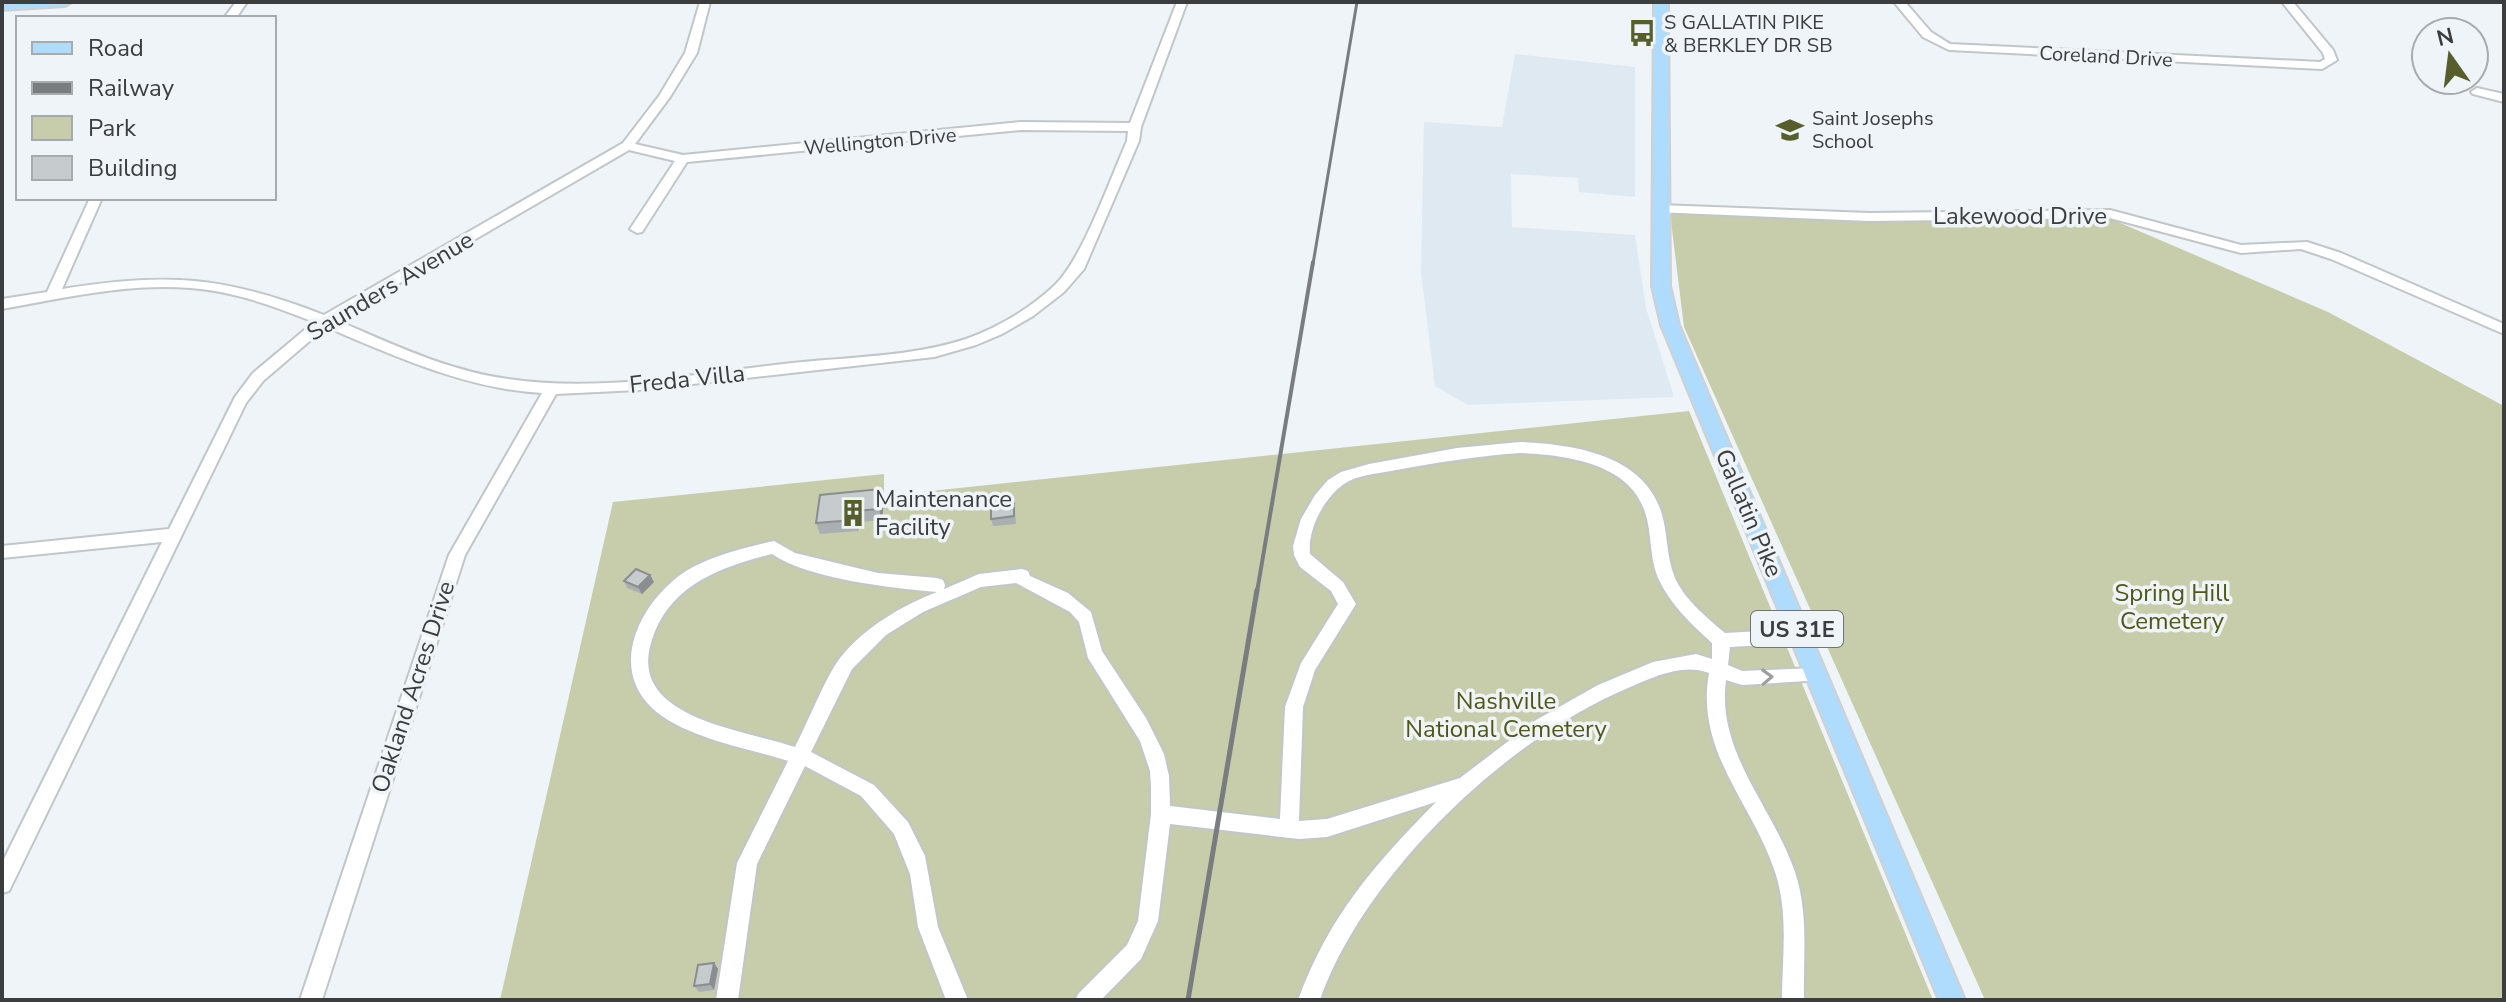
<svg xmlns="http://www.w3.org/2000/svg" width="2506" height="1002" viewBox="0 0 2506 1002" font-family="'Nunito Sans',sans-serif">
  <style>
    .built { fill: #dee9f2 }
    .green { fill: #c7cdab }
    .lines { fill: none; stroke-linecap: round; stroke-linejoin: round }
    .minor-casing { stroke: #c1c6c9; stroke-width: 4 }
    .major-casing { stroke: #d0d0d1; stroke-width: 4 }
    .minor { fill: #fff; fill-rule: evenodd }
    .major { fill: #afdcfc; fill-rule: evenodd }
    .rail-far2 { stroke: #7a7d80; stroke-width: 3 }
    .rail-far1 { stroke: #7a7d80; stroke-width: 4 }
    .rail { stroke: #7a7d80; stroke-width: 5 }
    .wall { fill: #aaafb1 }
    .shaded-wall { fill: #8b8e90 }
    .building { fill: #c6cbce; stroke: #8b8e90; stroke-width: 2 }
    .oneway { stroke: #9d9e9f }
    .labels { text-anchor: middle; stroke-width: 7; stroke-linejoin: round; paint-order: stroke }
    .far-poi-label { font-size: 20px; fill: #3b3d3f; stroke: #eff4f8; text-anchor: start }
    .far-street-label { font-size: 20px; fill: #3b3d3f; stroke: #eff4f8 }
    .shield { fill: #eff4f8; stroke: #717476; stroke-width: 2 }
    .shield-label { font-size: 22px; font-weight: bold; fill: #3b3d3f }
    .street-label { font-size: 24px; fill: #3b3d3f; stroke: #eff4f8 }
    .poi-label { font-size: 24px; fill: #3b3d3f; stroke: #eff4f8; text-anchor: start }
    .park-label { font-size: 24px; fill: #505615; stroke: #eff4f8 }
  </style>
  <rect width="100%" height="100%" fill="#eff4f8"/>
  <path class="built" d="M1515 54 1635 67V197L1579 192 1578 178 1511 174 1512 227 1635 235 1646 308 1674 397 1468 405 1435 386 1421 272 1424 122 1502 127Z"/>
  <path class="green" d="M1670 213 2111 219 2328 312 2504 406V1000H1985L1684 327Z
    M1689 411 1933 1000H500L613 502 884 474V496Z"/>
  <g class="lines">
    <g class="minor-casing">
      <path id="minor" d="M236 2H247L236 18H224Z
        M700 2H710L697 53 670 97 635 144 683 155 1021 122 1130 123 1177 2H1187L1141 127 1139 141 1084 269 1064 292 1033 316 1002 334 976 345 934 357 638 390 556 394 465 555 322 1000H300L449 555 542 393C466 389 395 356 326 327L263 381 246 403 9 891 2 893V863L162 542 2 558V546L169 529 235 397 253 373 314 322C274 306 233 291 190 288 127 283 64 298 2 309V299L47 292 90 198H102L62 289C167 272 224 276 324 315L623 143 659 96 685 53ZM1021 130 1128 131 1127 141C1110 179 1082 260 1054 286 1029 309 997 328 966 339 911 357 849 357 792 363 699 373 602 393 508 379 448 371 392 344 336 320L629 150 675 161 630 229 637 233 642 232 687 162Z
        M1894 2H1905L1931 32 1950 44 2320 62 2325 59 2323 53 2282 2H2293L2333 50 2337 60 2322 69 1949 50 1923 37Z
        M2477 88 2504 94V102L2473 94 2471 92Z
        M1660 205 1869 213 2110 210 2241 245 2307 242 2341 253 2504 324V334L2331 259 2301 249 2241 253 2110 218 1869 221 1655 212V206Z
        M1520 442C1572 444 1642 454 1661 511 1668 533 1666 556 1675 578 1685 600 1706 617 1725 633L1800 629 1806 631 1809 636 1806 641 1800 643 1730 647 1728 665 1742 671 1817 668 1823 670 1826 675 1823 680 1742 685 1726 680C1716 752 1773 807 1795 872 1809 914 1803 957 1804 1000H1782C1782 957 1789 914 1775 872 1752 802 1695 752 1709 673 1682 663 1654 677 1628 688 1506 739 1364 875 1320 1000H1298C1329 916 1374 865 1436 802L1327 837 1299 839 1170 824 1158 921 1141 959 1101 1000H1075L1079 993 1127 945 1138 921 1151 814V787L1150 771 1140 741 1088 658 1079 622 1070 612 1016 583 981 587 923 612 886 635 852 669 811 752 874 785 908 822 925 856 938 927 968 1000H946L918 927 910 874 894 834 861 796 805 766 757 864 738 1000H716L737 863 788 761C748 748 684 738 652 708 605 664 645 593 693 567 718 554 747 547 774 541L795 553 878 573 937 578 943 580 945 585 944 589 979 574 1022 569 1028 571 1030 576 1068 593 1091 612 1102 651 1146 718 1164 754 1169 776 1170 806 1280 819 1285 707 1301 663 1338 604 1331 591 1300 567 1294 555 1293 546 1301 519 1315 495 1328 480 1341 472 1369 464 1457 448ZM1520 453C1564 455 1629 462 1645 512 1652 533 1649 556 1658 578 1670 604 1691 624 1712 643V659L1696 654 1653 662 1598 685 1536 720 1460 778 1327 819 1299 821 1303 707 1315 670 1356 604 1343 582 1310 554C1307 530 1324 498 1344 484 1357 475 1376 474 1391 471 1434 463 1476 456 1520 453ZM772 554C808 579 892 588 937 592 901 606 865 627 840 658 825 678 808 722 795 747 756 734 696 726 665 698 648 682 645 664 651 643 667 586 720 567 772 554Z"/>
    </g>
    <g class="major-casing">
      <path id="major" d="M2 2H72L65 6 2 10Z
        M1654 2H1668L1670 286 1679 325 1965 1000H1939L1661 325 1652 286Z"/>
    </g>
    <use href="#minor" class="minor"/>
    <use href="#major" class="major"/>
    <path class="rail-far2" d="M1313 264 1357 2"/>
    <path class="rail-far1" d="M1257 592 1313 262"/>
    <path class="rail" d="M1188 1000 1257 590"/>
  </g>
  <path class="wall" d="M880 489 884 500 882 520 859 522 858 531 820 534 816 523Z
    M1014 502 1016 524 993 526 991 519Z
    M650 575 654 582 642 594 627 588 624 581Z
    M714 963 718 969 714 990 699 992 694 986Z"/>
  <path class="shaded-wall" d="M880 489 884 500 882 520 879 509Z
    M855 511 859 522 858 531 854 520Z
    M650 575 654 582 642 594 638 587Z
    M714 963 718 969 714 990 710 984Z"/>
  <path class="building" d="M880 489 879 509 855 511 854 520 816 523 820 495Z
    M1014 502V516L991 519V504Z
    M636 569 650 575 638 587 624 581Z
    M714 963 710 984 694 986 698 965Z"/>
  <defs><path id="oneway-chevron" d="M-2-3.5L2.5 0L-2 3.5" fill="none" stroke-width="1.6" stroke-linecap="round" stroke-linejoin="round" transform="scale(2)"/></defs>
  <use class="oneway" href="#oneway-chevron" transform="translate(1767 677) rotate(-2)"/>
  <defs>
    <g id="bus-bare" transform="scale(2.16)"><path d="M-5-6H5V4H4V6H2V4H-2V6H-4V4H-5ZM-3.5-4V0h7V-4ZM-3.5 1.2v1.5H-2V1.2ZM2 1.2v1.5H3.5V1.2Z" fill="#575e2c" stroke="#eff4f8" stroke-width="2.5" paint-order="stroke"/></g>
    <g id="school-bare" transform="scale(2.16)"><path d="M0-5L7-2L0 1L-7-2ZM-4 1L0 2.5L4 1V4Q0 6-4 4Z" fill="#575e2c" stroke="#eff4f8" stroke-width="2.5" paint-order="stroke"/></g>
    <g id="building-bare" transform="scale(2.16)"><path d="M-4-6H4V6H1V3H-1V6H-4ZM-2.5-4.3h1.7v1.8h-1.7ZM.8-4.3h1.7v1.8H.8ZM-2.5-1h1.7V.8h-1.7ZM.8-1h1.7V.8H.8Z" fill="#575e2c" stroke="#eff4f8" stroke-width="2.5" paint-order="stroke"/></g>
  </defs>
  <g fill-rule="evenodd">
    <use href="#bus-bare" x="1642" y="33"/>
    <use href="#school-bare" x="1790" y="130"/>
    <use href="#building-bare" x="853" y="513"/>
  </g>
  <g class="labels">
    <g class="far-poi-label">
      <text x="1664" y="29">S GALLATIN PIKE<tspan x="1664" dy="23">&amp; BERKLEY DR SB</tspan></text>
      <text x="1812" y="125">Saint Josephs<tspan x="1812" dy="23">School</tspan></text>
    </g>
    <g class="far-street-label">
      <text transform="translate(2106 56) rotate(3)" y="7">Coreland Drive</text>
      <text transform="translate(880 141) rotate(-5)" y="7">Wellington Drive</text>
    </g>
    <rect class="shield" x="1751" y="611" width="92" height="36" rx="6"/>
    <g class="shield-label">
      <text x="1797" y="637">US 31E</text>
    </g>
    <g class="street-label">
      <text x="2020" y="224">Lakewood Drive</text>
      <text transform="translate(390 286) rotate(-31)" y="8">Saunders Avenue</text>
      <text transform="translate(687 379) rotate(-6)" y="8">Freda Villa</text>
      <text transform="translate(1749 513) rotate(67)" y="8">Gallatin Pike</text>
      <text transform="translate(413 687) rotate(-72)" y="8">Oakland Acres Drive</text>
    </g>
    <g class="poi-label">
      <text x="875" y="507">Maintenance<tspan x="875" dy="28">Facility</tspan></text>
    </g>
    <g class="park-label">
      <text x="2172" y="601">Spring Hill<tspan x="2172" dy="28">Cemetery</tspan></text>
      <text x="1506" y="709">Nashville<tspan x="1506" dy="28">National Cemetery</tspan></text>
    </g>
  </g>
  <rect width="2506" height="1002" fill="none" stroke="#3b3d3f" stroke-width="8"/>
  <rect x="16" y="16" width="260" height="184" fill="#eff4f8" stroke="#a7abae" stroke-width="2"/>
  <rect x="32" y="42" width="40" height="12" fill="#afdcfc" stroke="#a7abae" stroke-width="2"/>
  <text x="88" y="56" font-size="24" fill="#3b3d3f">Road</text>
  <rect x="32" y="82" width="40" height="12" fill="#7a7d80" stroke="#a7abae" stroke-width="2"/>
  <text x="88" y="96" font-size="24" fill="#3b3d3f">Railway</text>
  <rect x="32" y="116" width="40" height="24" fill="#c7cdab" stroke="#a7abae" stroke-width="2"/>
  <text x="88" y="136" font-size="24" fill="#3b3d3f">Park</text>
  <rect x="32" y="156" width="40" height="24" fill="#c6cbce" stroke="#a7abae" stroke-width="2"/>
  <text x="88" y="176" font-size="24" fill="#3b3d3f">Building</text>
  <g transform="translate(2450 56) rotate(346)"><circle r="38" fill="#eff4f8" stroke="#a7abae" stroke-width="2"/>
  <path d="M0-6L14 30L0 20L-14 30Z" fill="#575e2c"/>
  <text y="-12" font-size="22" font-weight="bold" text-anchor="middle" fill="#3b3d3f">N</text>
  </g>
</svg>
